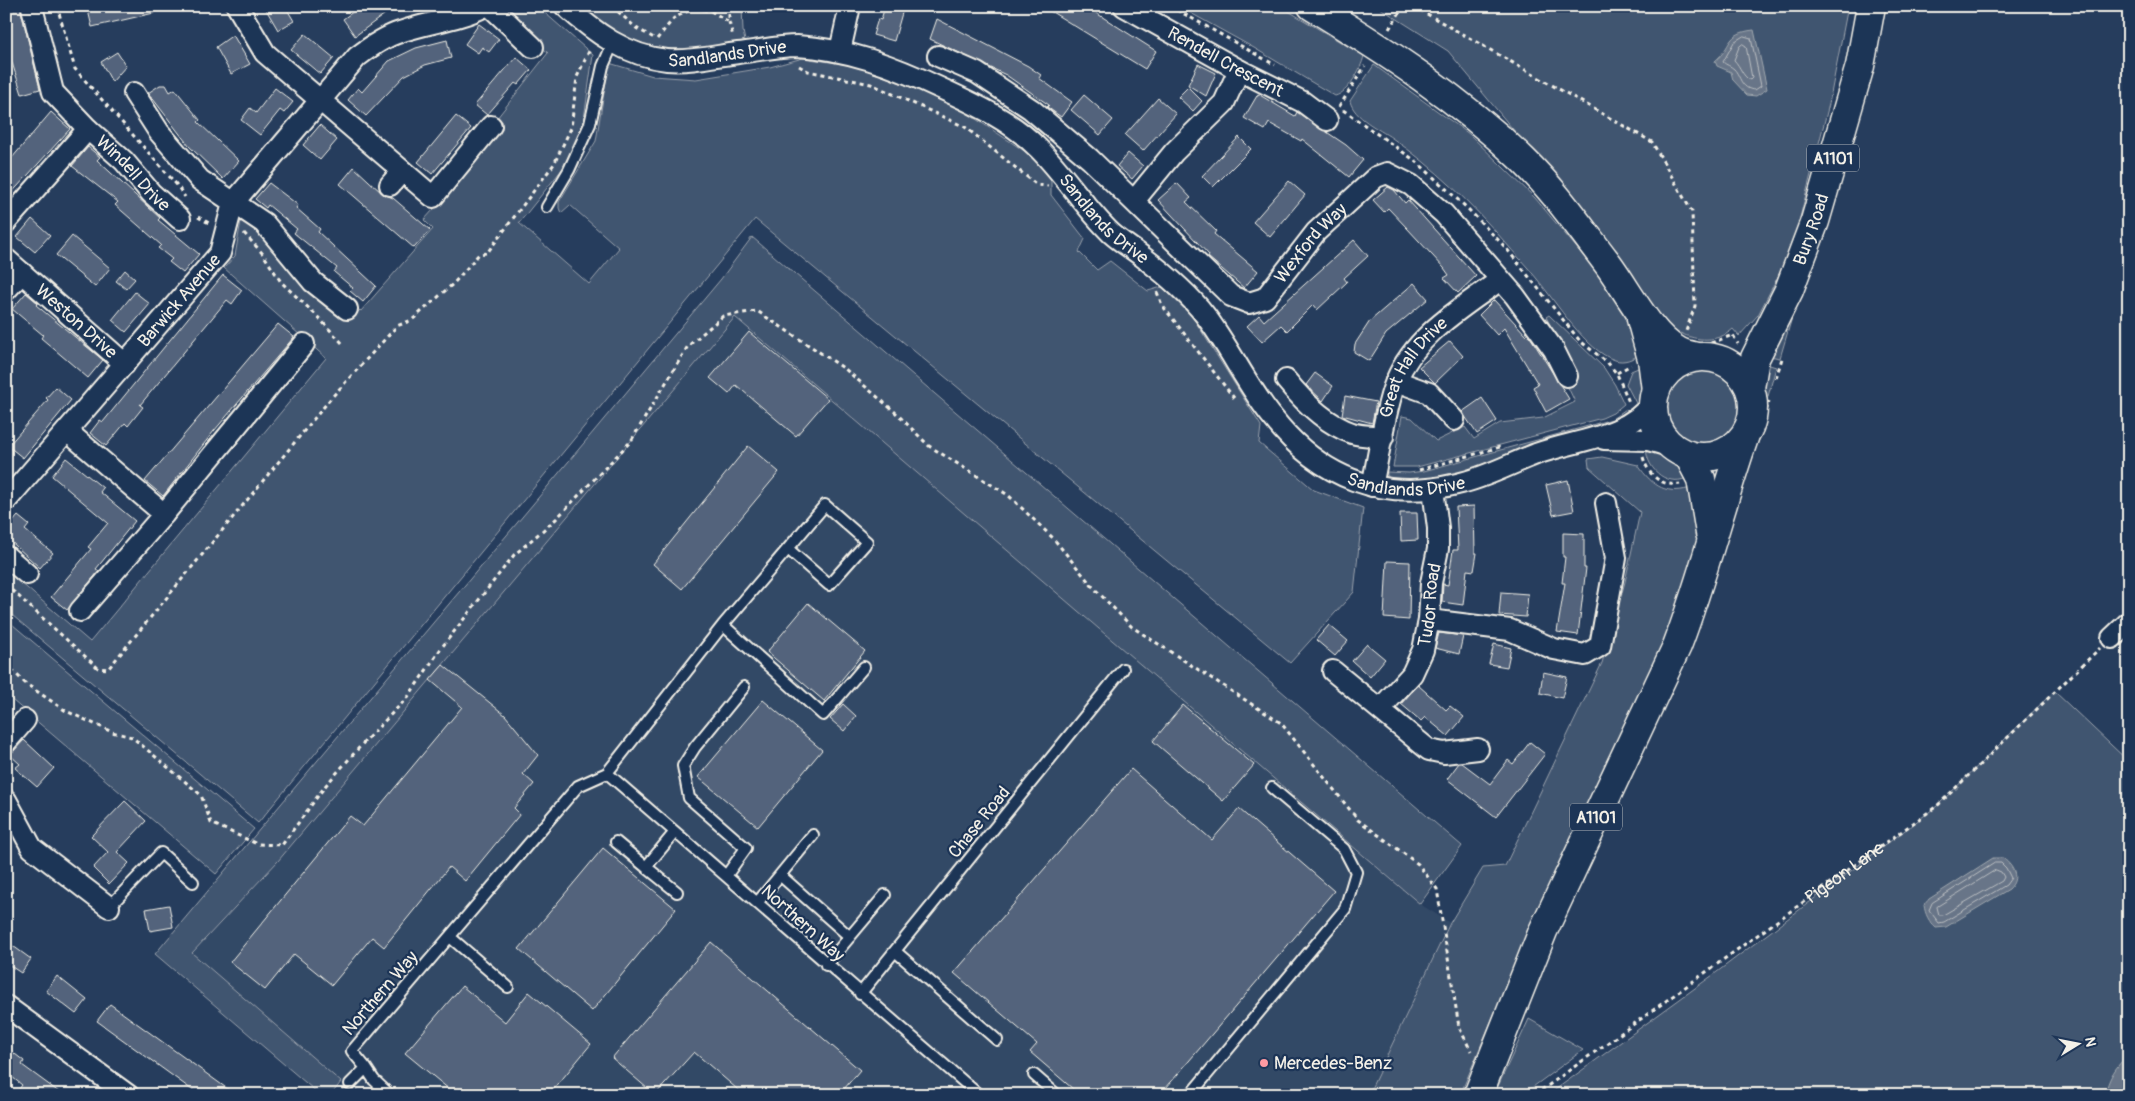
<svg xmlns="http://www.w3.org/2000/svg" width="2135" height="1101" viewBox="0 0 2135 1101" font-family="Pangolin,sans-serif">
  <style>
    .built { fill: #334966 }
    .green { fill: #40546f; stroke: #9aa2ac }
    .water { fill: #677588; stroke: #9fa7ae }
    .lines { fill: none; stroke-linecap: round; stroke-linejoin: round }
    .shore { stroke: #bcbfc2; stroke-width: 1 }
    .building { fill: #52647b; stroke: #f4f1e8 }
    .service-casing { stroke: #f4f1e8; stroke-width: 14 }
    .minor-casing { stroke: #f4f1e8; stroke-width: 24 }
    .secondary-casing { stroke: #f4f1e8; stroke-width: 31 }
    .primary-casing { stroke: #f4f1e8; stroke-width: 31 }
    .path { stroke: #f4f1e8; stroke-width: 3; stroke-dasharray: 4 4; stroke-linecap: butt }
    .service { stroke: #1d3557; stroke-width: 10 }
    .minor { stroke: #1d3557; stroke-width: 20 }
    .secondary { stroke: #1d3557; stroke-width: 28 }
    .primary { stroke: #1d3557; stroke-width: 28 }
    .poi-dot { fill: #ff9aa2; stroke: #1d3557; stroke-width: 2 }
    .labels { text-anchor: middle; stroke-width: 4.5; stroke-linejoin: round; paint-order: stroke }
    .shield { fill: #1d3557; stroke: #b4b9bc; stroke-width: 1 }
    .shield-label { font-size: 16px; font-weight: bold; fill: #f4f1e8 }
    .street-label { font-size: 18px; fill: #f4f1e8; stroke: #1d3557 }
    .poi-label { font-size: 18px; fill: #f4f1e8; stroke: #1d3557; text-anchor: start }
  </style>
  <rect width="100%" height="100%" fill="#263d5d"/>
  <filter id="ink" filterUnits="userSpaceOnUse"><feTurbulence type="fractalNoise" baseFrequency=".02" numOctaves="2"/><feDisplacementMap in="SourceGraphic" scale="10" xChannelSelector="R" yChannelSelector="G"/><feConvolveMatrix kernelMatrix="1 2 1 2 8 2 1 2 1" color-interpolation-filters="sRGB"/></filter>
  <g filter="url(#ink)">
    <path class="built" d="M735 317 1420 904 1450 923 1368 1095H363L350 1084 341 1082 191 954 278 861Z"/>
    <path class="green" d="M507 6H537L593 55 583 126 563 168 519 223 589 284 619 248 570 205 561 213 559 208V202L596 141 609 63 653 76 696 79 770 67 803 58 856 66 950 102 1035 158 1051 176V195L1085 239 1079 252 1097 270 1110 261 1148 291 1162 287 1192 316 1261 426 1259 443 1314 490 1363 508 1354 592 1290 663 755 219 258 823 6 610V570L90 642 326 358 224 268 235 256 242 215 266 237V243L277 255 284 256 334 304 353 317 360 310 361 311 433 229 424 220 472 167 473 161 503 122 497 118 548 53 536 42V35L514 14 503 10Z
      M582 6H742L743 31 745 41C674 54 639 57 582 6Z
      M1178 6H1280L1364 56C1361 69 1348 93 1335 96L1254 48Z
      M1377 6H1848L1829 104 1797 229 1801 232 1758 315 1739 336 1733 329C1717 343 1697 341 1680 333L1674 338 1575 204 1448 51Z
      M1374 65 1469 134 1535 198 1611 289 1624 312 1640 354C1633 359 1624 363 1615 360 1586 351 1556 302 1537 279 1527 266 1515 254 1504 241 1471 203 1434 167 1392 138 1379 129 1354 118 1350 101Z
      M752 237 1462 846 1420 904 735 317 278 861 192 953 341 1082 331 1095H320L155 954 533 504 721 279Z
      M1796 304 1780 358 1764 355Z
      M1549 315 1604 368 1615 385 1624 404 1613 413 1602 418 1417 467H1393L1402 416 1412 418 1436 441 1465 427 1474 439 1500 423 1543 418 1575 402 1566 383 1578 377 1546 317Z
      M1760 362 1776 367 1764 411Z
      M1645 365 1646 392 1639 409 1626 384 1631 371Z
      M1667 407a37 37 0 1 1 74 0a37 37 0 1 1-74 0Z
      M1626 409 1630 416C1598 427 1565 434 1534 445 1480 464 1450 484 1390 479L1387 475V472L1409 473 1424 471 1588 426 1612 419Z
      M1646 448C1667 453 1678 459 1691 476 1669 489 1647 471 1646 448Z
      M1602 457 1638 465C1653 487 1667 496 1694 487L1698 524 1697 550 1685 598 1543 899 1460 1095H1368L1450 923 1483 868 1505 866 1602 663 1625 582 1640 512 1589 467 1588 459Z
      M6 619 254 829 216 874 6 695Z
      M2054 691 2129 762V1095H1548L1713 975 1937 806Z
      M1529 1019 1583 1050 1522 1095H1494Z
      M350 1084 363 1095H335Z"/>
    <path class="water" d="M1754 30 1767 89 1756 96 1747 95 1733 80 1731 72 1717 66 1715 61C1733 46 1725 33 1754 30Z
      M1993 858H2003C2014 867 2020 878 2009 889L1946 927 1936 928C1929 922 1925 914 1924 905L1929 899Z
      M2129 1055V1095H2105C2108 1079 2116 1065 2129 1055Z"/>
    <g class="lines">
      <path class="shore" d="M1744 36 1751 38 1761 86 1755 90C1740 89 1741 76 1734 69 1731 66 1726 65 1723 62L1734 42Z
        M1743 44 1746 46 1752 78 1750 80C1742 76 1741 67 1734 60L1739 47Z
        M1995 863H2001L2006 868 2011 878 2006 885 1944 922 1939 923 1929 910 1932 903Z
        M1996 870 2001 872 2004 877 2002 881 1943 915H1939L1937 907Z"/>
    </g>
    <path class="building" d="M87 6H153L154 13 92 27Z
      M264 6H285L294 21 278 30Z
      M361 6H396L355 36 343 19Z
      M885 6H904L894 41 873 35 878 19 881 20Z
      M1042 6H1085L1156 51 1145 69Z
      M20 7 40 89 22 94 6 44V10Z
      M937 19 1028 66 1041 75 1039 78 1072 102 1061 117 1047 107 1049 105 1006 75 930 39Z
      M479 24 499 39 489 52 482 47 478 53 465 44Z
      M305 34 334 58 320 74 291 50Z
      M233 35 250 64 231 74 216 47Z
      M447 40 451 58 425 65 404 76 366 116 348 100 358 88 362 92 389 61 416 48Z
      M117 52 126 66 112 82 101 62Z
      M516 57 531 70 518 85 515 83 487 115 475 105Z
      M1198 64 1216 73 1206 96 1188 85Z
      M160 85H166L170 92 175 89 200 120 198 122 239 161 223 179 189 146 150 95 148 93Z
      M1188 87 1202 101 1193 111 1178 97Z
      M275 88 293 102 284 113 280 110 260 135 241 120 250 108 256 113Z
      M1258 94 1295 116 1297 112 1346 145 1363 160 1349 177 1302 139 1301 141 1269 123 1265 130 1244 118Z
      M1084 95 1113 120 1100 135 1071 110Z
      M1158 98 1176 114 1143 151 1125 135Z
      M51 112 70 129 6 199V165Z
      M456 116 471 128 432 174 418 162Z
      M320 125 337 140 320 160 303 145Z
      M1239 137 1251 149 1213 187 1202 176Z
      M88 147 100 157 97 160 160 218 158 220 199 254 183 273 169 262 172 259 158 248 161 245 115 205 118 202 72 166Z
      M1128 153 1143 166 1132 179 1117 166Z
      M354 167 383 194 393 198 430 230 414 248 340 184Z
      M1289 181 1305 195 1270 237 1253 222Z
      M269 183 298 205 296 208 320 229 318 232 376 286 363 302 350 291 353 288 334 272 337 268 294 233 297 229 268 205 266 208 255 199Z
      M1177 183 1191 198 1186 202 1216 231 1214 234 1258 271 1244 288 1208 257 1209 255 1158 200Z
      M1388 187 1394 190 1405 203 1408 200 1476 276 1458 293 1444 278 1449 275 1444 268 1407 228 1388 208 1384 212 1373 200Z
      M32 219 50 235 35 252 17 237Z
      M72 236 110 268 95 287 56 255Z
      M1354 240 1368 256 1344 278 1347 282 1317 310 1313 305 1287 331 1281 325 1262 342 1247 326 1259 315 1264 321Z
      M125 270 135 279 126 289 116 281Z
      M223 275 242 290 232 304 227 300 140 405 143 407 128 426 125 423 106 446 90 433 100 420 103 422Z
      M1414 283 1428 299 1386 334 1369 361 1354 352 1355 344 1370 321Z
      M135 292 150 304 126 332 112 320Z
      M26 293 38 303 36 305 103 360 88 378 41 338 43 335 12 309Z
      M1494 300 1527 336 1529 335 1569 399 1546 412 1533 387 1538 384 1504 328 1497 335 1479 315Z
      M278 324 294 337 214 431 163 496 145 481Z
      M749 332 828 399 796 436 736 385 729 394 710 378Z
      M1450 341 1463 356 1435 383 1419 367Z
      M1315 373 1333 386 1323 401 1306 385Z
      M56 387 71 400 23 458 8 446 48 400 46 398Z
      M1345 396 1376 402 1372 423 1342 415Z
      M1482 398 1497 421 1477 434 1462 412Z
      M748 446 779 472 682 589 653 564Z
      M66 458 103 488 100 492 135 521 96 569 99 571 67 610 51 597 91 549 88 547 108 523 52 476Z
      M1568 480 1574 511 1553 515 1546 485Z
      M1474 506 1475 553H1477L1474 571 1467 570 1463 605 1442 602 1443 584 1448 585 1453 550H1458L1456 507Z
      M1400 513H1417L1418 540 1401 541Z
      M18 516 29 525 25 530 53 553 40 568 6 537V530Z
      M1563 533 1584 534V568H1586L1578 635 1557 632 1565 583H1562L1565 557H1563Z
      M1387 561 1410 562 1409 620 1384 618Z
      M1501 592 1528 594 1526 617 1499 615Z
      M808 603 865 651 824 701 767 652Z
      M1329 625 1348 641 1335 656 1316 640Z
      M1439 633 1463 636 1459 654 1435 648Z
      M1367 644 1385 659 1370 677 1352 661Z
      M1494 644 1511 648 1507 667 1489 664Z
      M443 665 505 715 538 755 523 774 534 784 514 808 520 814 465 881 449 867 384 947 372 937 332 985 294 954 265 990 230 962 350 816 363 826 462 707 430 680Z
      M1543 672 1567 677 1562 698 1540 693Z
      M1418 685 1446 710 1450 706 1464 717 1448 736 1425 717 1421 721 1401 704Z
      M763 700 822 750 758 827 698 777Z
      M843 704 856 716 844 731 830 719Z
      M1183 705 1254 765 1223 801 1153 741Z
      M24 740 54 768 37 787 15 768 20 764 10 755Z
      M1530 742 1545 754 1496 817 1447 779 1459 763H1462L1490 784 1508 760 1513 764Z
      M1131 769 1212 840 1239 809 1334 891 1160 1095H1080L1030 1052 1037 1044 954 973Z
      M125 801 146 821 117 852 129 863 109 884 93 868 108 852 91 836Z
      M603 848 676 909 592 1011 519 949Z
      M169 905 173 927 150 931 146 909Z
      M6 941 31 959 21 973 6 963Z
      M711 942 860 1070 839 1095H744L694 1052 655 1095 612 1058Z
      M57 976 87 1000 76 1014 46 991Z
      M462 986 505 1022 529 992 591 1044 549 1095H456L405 1053Z
      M110 1004 236 1095H199L97 1021Z
      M6 1047 24 1061 22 1065 63 1095H15L22 1085 12 1077 6 1084Z"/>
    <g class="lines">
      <g class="service-casing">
        <path id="service" d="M547 207 569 170 590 124 603 66 613 43
          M723 625 823 715 864 667
          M607 773 979 1095
          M616 842 646 867 675 832
          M646 867 677 892
          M726 876 746 848 689 798 683 766 695 747 744 687
          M781 876 850 937
          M757 903 813 835
          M109 907 161 853 193 882
          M450 937 508 987
          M895 951 997 1040
          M826 965 885 895
          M860 994 1123 669
          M366 1068 374 1080 390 1095
          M1034 1075 1057 1095
          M350 1084 366 1068 352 1051 578 786 607 773 723 625 825 505 867 542 829 585 788 549
          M1190 1095 1345 909 1356 872 1344 849 1272 788"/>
      </g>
      <g class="minor-casing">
        <g id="minor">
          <path d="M237 6 265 53 433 197 491 126"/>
          <path d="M490 6 533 47"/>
          <path id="s2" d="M565 6C594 32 626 56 667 60 690 62 715 56 738 53 757 51 778 46 797 46 848 49 894 66 940 88 975 104 1012 121 1039 149 1065 175 1085 208 1111 233 1121 242 1133 249 1143 257 1164 273 1188 293 1205 315 1230 348 1247 386 1273 418 1320 478 1382 502 1457 484 1485 478 1510 464 1536 454 1575 440 1627 438 1653 402"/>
          <path id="s3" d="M1124 6 1239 70 1303 102 1327 120"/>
          <path id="s4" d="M32 7 53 92 88 129 124 161 151 193 180 219"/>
          <path d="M840 51 850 6"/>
          <path id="s5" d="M938 56 977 73 1031 109 1090 159 1231 296 1249 303 1265 298 1316 232 1376 177 1387 173 1411 185 1444 214 1515 296 1554 350 1567 376"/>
          <path d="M134 93 159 132 200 180 264 223 313 282 347 309"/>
          <path d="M390 185 402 171"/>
          <path d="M1134 201 1174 152 1224 103 1239 70"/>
          <path d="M6 222 88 129"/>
          <path id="s6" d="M6 259 125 364"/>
          <path d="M6 290 22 273"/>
          <path d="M1286 380C1303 401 1326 424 1352 433 1362 436 1374 436 1383 437"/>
          <path d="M1396 381 1429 393 1454 420"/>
          <path d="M67 431 164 514"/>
          <path d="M1604 439 1648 440 1672 447"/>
          <path id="s7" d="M1372 486C1379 455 1385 408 1396 381 1415 335 1462 308 1500 280"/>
          <path id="s8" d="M6 501 220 253 233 203 357 57C370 47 384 37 400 32 429 22 458 20 485 6"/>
          <path d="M6 556 27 574"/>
          <path d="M80 611 164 514 304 344"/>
          <path d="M1429 620 1510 630 1554 649 1585 655 1600 646 1616 558 1606 503"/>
          <path d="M2112 638 2129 622"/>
          <path d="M1333 671 1429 750 1444 753 1478 749"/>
          <path id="s9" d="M1381 708 1412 674 1423 650 1429 620 1431 583 1438 549V528L1433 489"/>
          <path d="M6 742 25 720"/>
          <path d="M6 800 32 848 109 907"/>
          <path d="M6 1006 128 1095"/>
        </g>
      </g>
      <g class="secondary-casing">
        <path id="secondary" d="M1312 6C1386 51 1460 99 1523 160 1554 190 1579 226 1605 260 1625 285 1649 336 1678 351 1683 354 1690 355 1696 357
          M1641 319 1652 359 1656 390"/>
      </g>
      <g class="primary-casing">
        <g id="primary">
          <circle cx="1703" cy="407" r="50"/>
          <path id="s10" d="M1750 388 1755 358 1789 290 1815 221 1860 66 1871 6"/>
          <path d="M1689 456 1701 479 1710 533"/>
          <path d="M1478 1095 1543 931 1677 646C1703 578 1720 507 1744 438"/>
        </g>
      </g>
      <g class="path">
        <path d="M57 6 75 69 176 184 185 197"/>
        <path d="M612 6 636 28 654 38"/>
        <path d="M729 6V22L733 36"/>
        <path d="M1170 6 1275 65"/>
        <path d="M1413 6 1652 142 1692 212 1695 306 1686 331"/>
        <path d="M695 8 711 11 729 22"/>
        <path d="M1389 29 1404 6"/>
        <path d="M657 39 674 18 698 6"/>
        <path d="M799 66 808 71 871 84 965 127 1037 185 1048 186"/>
        <path d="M1339 107 1365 66"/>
        <path d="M1343 110 1417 162 1468 209 1506 248 1580 341 1608 363 1617 374 1629 402"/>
        <path d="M198 217 209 223"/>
        <path d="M244 233 263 254 281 282 316 315 343 344"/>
        <path d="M1157 292 1162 305 1234 398"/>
        <path d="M1711 343 1733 335 1738 344"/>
        <path d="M1617 373 1631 365"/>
        <path d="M1776 378 1783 355"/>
        <path d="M1762 426 1769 401"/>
        <path d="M1643 457C1648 475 1661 487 1680 484"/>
        <path d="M1419 470 1500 447"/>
        <path d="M6 585 98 668 108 669 332 397 397 326 412 320 454 283 479 254 487 253 554 164 571 128 577 77 590 49"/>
        <path d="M6 664 26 684 66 711 112 732 132 737 201 795 211 823 257 844 282 845 326 785 366 740 408 697 442 647 514 555 556 519 631 441 688 346 723 316 757 311 845 369 895 412 929 446 1008 495 1053 538 1093 587 1132 627 1281 723 1358 820 1418 864 1437 889 1459 1027 1471 1051"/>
        <path id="s1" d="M1535 1095 1937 806 2100 648"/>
      </g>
      <use href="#service" class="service"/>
      <use href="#minor" class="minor"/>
      <use href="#secondary" class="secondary"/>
      <use href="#primary" class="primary"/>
    </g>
  </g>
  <circle class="poi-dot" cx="1264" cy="1063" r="5"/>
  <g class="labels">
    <g class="shield">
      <rect x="1807" y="144.5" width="52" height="27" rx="4"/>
      <rect x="1570" y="803.5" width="52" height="27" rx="4"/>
    </g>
    <g class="shield-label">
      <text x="1833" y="164">A1101</text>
      <text x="1596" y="823">A1101</text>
    </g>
    <g class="street-label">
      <text dy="6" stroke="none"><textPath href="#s2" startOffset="178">Sandlands Drive</textPath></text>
      <text dy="6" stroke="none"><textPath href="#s3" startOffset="116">Rendell Crescent</textPath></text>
      <text dy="6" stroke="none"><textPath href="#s4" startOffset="202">Windell Drive</textPath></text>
      <text dy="6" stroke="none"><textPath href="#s2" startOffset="611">Sandlands Drive</textPath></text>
      <text dy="6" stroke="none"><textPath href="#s10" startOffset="171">Bury Road</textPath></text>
      <text dy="6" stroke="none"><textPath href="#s5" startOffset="489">Wexford Way</textPath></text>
      <text dy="6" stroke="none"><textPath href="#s8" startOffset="265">Barwick Avenue</textPath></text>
      <text dy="6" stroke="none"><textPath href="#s6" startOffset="94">Weston Drive</textPath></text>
      <text dy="6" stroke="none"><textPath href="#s7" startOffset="128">Great Hall Drive</textPath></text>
      <text dy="6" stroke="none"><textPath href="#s2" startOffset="1031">Sandlands Drive</textPath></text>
      <text dy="6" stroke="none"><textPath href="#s9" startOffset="118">Tudor Road</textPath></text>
      <text transform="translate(979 822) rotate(-51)" y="6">Chase Road</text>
      <text dy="6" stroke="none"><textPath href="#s1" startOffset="381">Pigeon Lane</textPath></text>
      <text transform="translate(803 923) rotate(42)" y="6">Northern Way</text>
      <text transform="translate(380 993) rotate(-49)" y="6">Northern Way</text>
    </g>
    <g class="poi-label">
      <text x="1274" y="1069">Mercedes-Benz</text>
    </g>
  </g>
  <rect width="2135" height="1101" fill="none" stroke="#1d3557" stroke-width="25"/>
  <rect x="12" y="12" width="2110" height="1076" fill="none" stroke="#f4f1e8" stroke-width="2" filter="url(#ink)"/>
  <g transform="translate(2078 1044) rotate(80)" stroke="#1d3557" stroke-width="4" paint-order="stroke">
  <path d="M0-4L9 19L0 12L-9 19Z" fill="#f4f1e8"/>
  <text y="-8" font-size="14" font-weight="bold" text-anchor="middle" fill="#f4f1e8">N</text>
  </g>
</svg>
